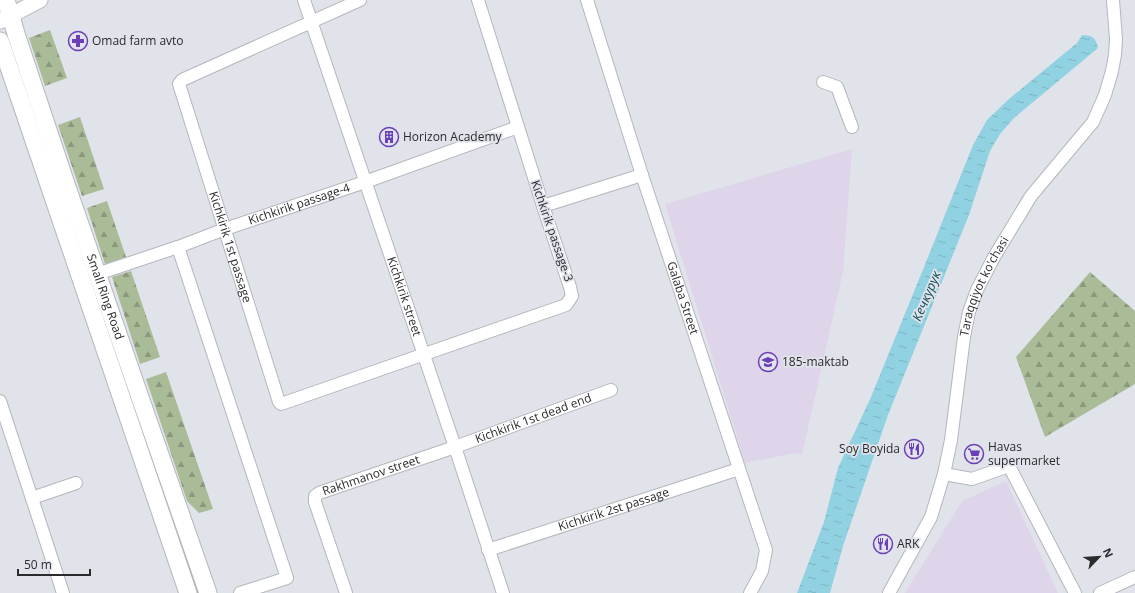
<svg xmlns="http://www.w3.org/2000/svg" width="1135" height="593" viewBox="0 0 1135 593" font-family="'Open Sans',sans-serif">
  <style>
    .education { fill: #ded5ea }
    .grass { fill: #aabb98 }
    .forest { fill: url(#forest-firs) }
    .water { fill: url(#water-ripples) }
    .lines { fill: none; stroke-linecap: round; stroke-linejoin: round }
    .minor-casing { stroke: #b4b6be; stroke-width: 14 }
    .major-casing { stroke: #b4b6be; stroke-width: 17 }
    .highway-casing { stroke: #b4b6be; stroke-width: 19 }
    .minor { stroke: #fff; stroke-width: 12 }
    .major { stroke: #fff; stroke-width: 15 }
    .highway { stroke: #fff; stroke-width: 17 }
    .labels { text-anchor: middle; stroke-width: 3.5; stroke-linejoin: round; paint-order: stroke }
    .poi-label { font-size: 12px; fill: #2b2b2e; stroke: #e1e3eb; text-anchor: start }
    .street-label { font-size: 12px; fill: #2b2b2e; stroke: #e1e3eb }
    .water-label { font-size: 13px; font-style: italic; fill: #104a56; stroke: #e1e3eb }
  </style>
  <defs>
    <pattern id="forest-firs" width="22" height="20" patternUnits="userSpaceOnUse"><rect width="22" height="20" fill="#aabb98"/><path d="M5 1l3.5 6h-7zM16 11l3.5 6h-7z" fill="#8b987c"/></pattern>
    <pattern id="water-ripples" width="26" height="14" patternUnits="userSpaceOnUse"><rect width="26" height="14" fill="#90d1e2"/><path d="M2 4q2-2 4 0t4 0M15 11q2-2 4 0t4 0" fill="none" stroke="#7cb4c2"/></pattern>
  </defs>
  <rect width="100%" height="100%" fill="#e1e3eb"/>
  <path class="education" d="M852 149 843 272 802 455 796 453 745 463 665 204Z
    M1006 481 1058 593H905L962 501Z"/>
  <path class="grass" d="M134 401 200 593H193L128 403Z"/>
  <path class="forest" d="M50 30 67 78 45 86 29 38Z
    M80 117 104 189 82 196 58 125Z
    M107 201 126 257 105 264 87 208Z
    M131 271 160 357 140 364 112 277Z
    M1090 272 1135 311V384L1045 437 1016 357Z
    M166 372 213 509 199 513 187 501 146 379Z"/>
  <path class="water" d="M1082 35C1092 35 1096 38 1098 48L1014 118 1000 134 990 151 969 215 888 415 843 546 830 593H797L824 522 838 468 871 397 924 267 973 145 987 120 1009 99 1077 43Z"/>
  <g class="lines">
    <g class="minor-casing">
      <g id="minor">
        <path id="s1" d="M304 0 455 447 503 593"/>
        <path id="s2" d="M360 0 182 80 179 84 279 402 281 404 566 305 572 296 570 287 543 206 478 0"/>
        <path id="s3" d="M587 0 642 175 766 550 762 571 750 593"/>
        <path d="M823 82 837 87 852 127"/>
        <path d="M543 206 642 175"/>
        <path d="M178 247 287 578 240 593"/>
        <path id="s4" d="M97 274 178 247 225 229 365 182 518 127"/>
        <path d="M0 401 63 593"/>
        <path d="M944 474 972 479 1009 466 1075 593"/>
        <path d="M32 498 76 483"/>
        <path id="s5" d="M488 550 739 469"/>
        <path id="s6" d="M346 593 315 502V496L319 493 455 447 611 390"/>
        <path id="s7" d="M889 593 931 517 944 474 951 440 964 337 969 312 977 290 994 257 1031 196 1093 122 1105 95 1112 71 1115 55 1116 39 1113 0"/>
        <path d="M1100 593 1135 577"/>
      </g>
    </g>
    <g class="major-casing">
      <path id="major" d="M0 21 40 0"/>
    </g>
    <g class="highway-casing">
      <g id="highway">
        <path id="s8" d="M6 0 17 37 66 184 208 593"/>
        <path d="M0 41 188 593"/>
      </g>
    </g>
    <use href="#minor" class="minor"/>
    <use href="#major" class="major"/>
    <use href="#highway" class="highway"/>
  </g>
  <defs>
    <g id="pharmacy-ring" transform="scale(1)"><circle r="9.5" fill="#e1e3eb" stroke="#6a3fb7" stroke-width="1.5"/><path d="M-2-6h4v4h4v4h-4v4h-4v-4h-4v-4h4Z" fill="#6a3fb7"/></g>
    <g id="building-ring" transform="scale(1)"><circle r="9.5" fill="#e1e3eb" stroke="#6a3fb7" stroke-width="1.5"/><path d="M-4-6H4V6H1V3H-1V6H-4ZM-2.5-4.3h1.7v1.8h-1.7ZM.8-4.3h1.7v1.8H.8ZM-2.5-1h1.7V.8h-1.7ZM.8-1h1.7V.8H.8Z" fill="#6a3fb7"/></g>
    <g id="school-ring" transform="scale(1)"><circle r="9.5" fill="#e1e3eb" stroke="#6a3fb7" stroke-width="1.5"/><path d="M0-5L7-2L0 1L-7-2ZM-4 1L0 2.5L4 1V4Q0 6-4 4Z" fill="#6a3fb7"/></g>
    <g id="restaurant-ring" transform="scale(1)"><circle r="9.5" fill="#e1e3eb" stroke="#6a3fb7" stroke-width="1.5"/><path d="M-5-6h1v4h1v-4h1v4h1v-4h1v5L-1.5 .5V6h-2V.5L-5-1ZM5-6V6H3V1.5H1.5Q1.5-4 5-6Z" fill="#6a3fb7"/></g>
    <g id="supermarket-ring" transform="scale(1)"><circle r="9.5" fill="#e1e3eb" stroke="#6a3fb7" stroke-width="1.5"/><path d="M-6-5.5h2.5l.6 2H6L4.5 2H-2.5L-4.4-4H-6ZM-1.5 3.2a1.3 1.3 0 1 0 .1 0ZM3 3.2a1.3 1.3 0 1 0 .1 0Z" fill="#6a3fb7"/></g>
  </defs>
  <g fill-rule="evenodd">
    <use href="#pharmacy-ring" x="78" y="41"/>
    <use href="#building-ring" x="389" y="137"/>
    <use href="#school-ring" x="768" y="362"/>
    <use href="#restaurant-ring" x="914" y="449"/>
    <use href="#supermarket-ring" x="974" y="454"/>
    <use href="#restaurant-ring" x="883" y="544"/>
  </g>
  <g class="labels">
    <g class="poi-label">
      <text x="92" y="45">Omad farm avto</text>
      <text x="403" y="141">Horizon Academy</text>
      <text x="782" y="366">185-maktab</text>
      <text x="988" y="451">Havas<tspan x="988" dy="14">supermarket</tspan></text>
      <text x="900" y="453" text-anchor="end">Soy Boyida</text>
      <text x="897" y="548">ARK</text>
    </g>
    <g class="street-label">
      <text dy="4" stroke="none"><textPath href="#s4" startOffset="214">Kichkirik passage-4</textPath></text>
      <text transform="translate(552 231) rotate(71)" y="4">Kichkirik passage-3</text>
      <text dy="4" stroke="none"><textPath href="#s2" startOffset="371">Kichkirik 1st passage</textPath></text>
      <text dy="4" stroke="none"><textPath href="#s7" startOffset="325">Taraqqiyot ko'chasi</textPath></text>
      <text dy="4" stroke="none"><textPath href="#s1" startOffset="313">Kichkirik street</textPath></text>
      <text dy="4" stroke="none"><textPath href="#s8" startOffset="313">Small Ring Road</textPath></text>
      <text dy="4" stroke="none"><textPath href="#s3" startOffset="313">Galaba Street</textPath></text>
      <text dy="4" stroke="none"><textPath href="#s6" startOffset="334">Kichkirik 1st dead end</textPath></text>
      <text dy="4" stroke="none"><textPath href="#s6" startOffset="162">Rakhmanov street</textPath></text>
      <text dy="4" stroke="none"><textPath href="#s5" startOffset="132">Kichkirik 2st passage</textPath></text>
    </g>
    <g class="water-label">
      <text transform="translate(926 296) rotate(-67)" y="5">Кечкурук</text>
    </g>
  </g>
  <g transform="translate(1099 557) rotate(65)" stroke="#e1e3eb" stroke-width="3" paint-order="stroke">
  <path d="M0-3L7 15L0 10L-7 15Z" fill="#2b2b2e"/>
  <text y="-6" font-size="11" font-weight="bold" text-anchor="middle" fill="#2b2b2e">N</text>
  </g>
  <path d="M18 569v6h72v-6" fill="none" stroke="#2b2b2e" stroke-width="2"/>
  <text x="24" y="569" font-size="12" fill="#2b2b2e" stroke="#e1e3eb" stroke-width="3" paint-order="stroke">50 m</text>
</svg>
